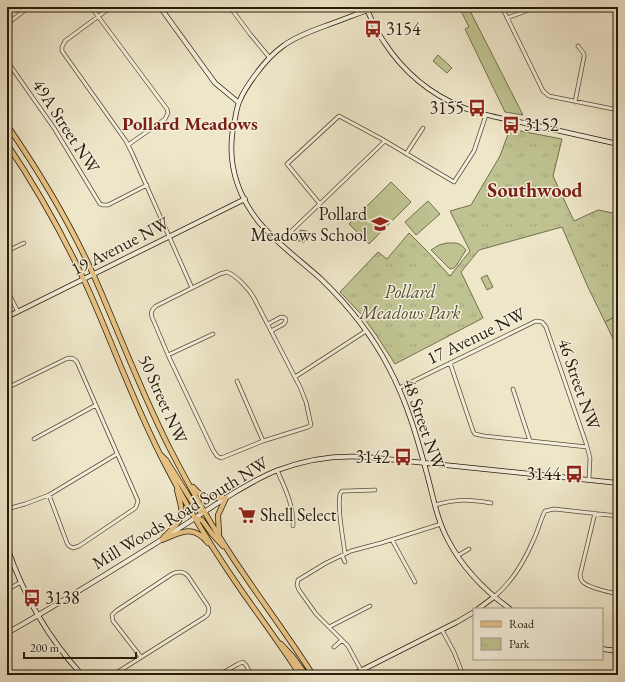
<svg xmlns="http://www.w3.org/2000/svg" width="625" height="682" viewBox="0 0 625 682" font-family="'EB Garamond',serif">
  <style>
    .green { fill: #bfc391; stroke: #736f4d }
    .park { fill: url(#park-tufts); stroke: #736f4d }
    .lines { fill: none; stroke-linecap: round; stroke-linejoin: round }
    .street-casing { stroke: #594e39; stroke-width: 4.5 }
    .secondary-casing { stroke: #271b09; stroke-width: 5.5 }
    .primary-casing { stroke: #271b09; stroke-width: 6 }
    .street { stroke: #f4efdc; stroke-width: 3 }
    .secondary { stroke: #f4efdc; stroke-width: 4 }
    .primary { stroke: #e7c384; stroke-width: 4.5 }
    .labels { text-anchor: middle; stroke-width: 3; stroke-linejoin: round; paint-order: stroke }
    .poi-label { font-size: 18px; fill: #271b09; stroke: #f4efdc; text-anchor: start }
    .street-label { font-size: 18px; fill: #271b09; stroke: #f4efdc }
    .park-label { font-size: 18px; font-style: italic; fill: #554d32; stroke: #f4efdc }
    .neighbourhood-label { font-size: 19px; font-weight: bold; fill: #7a1f14; stroke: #f4efdc }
    .quarter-label { font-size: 20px; font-weight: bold; fill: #7a1f14; stroke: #f4efdc }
  </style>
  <defs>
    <pattern id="park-tufts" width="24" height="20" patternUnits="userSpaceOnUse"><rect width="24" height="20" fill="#bfc391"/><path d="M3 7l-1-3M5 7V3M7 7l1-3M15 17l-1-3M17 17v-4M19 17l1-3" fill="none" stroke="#a4a77c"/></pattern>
  </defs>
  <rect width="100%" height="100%" fill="#eee6c9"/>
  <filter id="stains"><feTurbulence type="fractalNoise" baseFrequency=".005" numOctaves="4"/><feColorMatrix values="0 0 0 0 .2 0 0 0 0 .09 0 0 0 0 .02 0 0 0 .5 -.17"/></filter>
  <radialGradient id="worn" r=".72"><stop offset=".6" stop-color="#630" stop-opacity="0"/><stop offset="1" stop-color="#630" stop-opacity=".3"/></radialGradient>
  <path class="green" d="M459 7H468L523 115 505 112 465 29 469 27Z
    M438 55 452 68 447 73 433 61Z
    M391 182 411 202 369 244 349 224Z
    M428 201 440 214 416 235 405 222Z
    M447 243C456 243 460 242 466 250L456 266 454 268 450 269 431 250 439 245Z
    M487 275 493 287 487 290 481 278Z
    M618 315V349L605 322Z"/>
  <path class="park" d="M510 129 562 139 553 176 574 221 598 210 618 214V315L605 322 587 285 562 227 479 250 461 272 483 318 395 364 377 336 361 314 340 292 378 252 387 259 409 233 425 249 450 276 470 251 450 211 471 205 500 156Z
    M300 230 307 231 309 236 303 243 301 241H298L296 237 299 235Z"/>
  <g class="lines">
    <g class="street-casing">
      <path id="street" d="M91 7 167 109 168 113 165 119 128 145
        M111 7 65 41 62 47V51L126 141 132 153 192 288
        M230 7 250 34 269 57
        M502 7 543 91 549 96 618 110
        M234 12 241 7
        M507 18 537 7
        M7 24 29 7
        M7 61 54 128 100 204 103 205H108L147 185
        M575 102 584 57V54L578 46
        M406 154 423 128
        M320 204 287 164 339 116 380 138 454 182 474 151 486 115
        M280 242 385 141
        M7 251 24 243
        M227 272C237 276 249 289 254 298L300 387 306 402 311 425 308 427 263 441 221 458 217 456 213 450 168 355 152 317C150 312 152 309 156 306L220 274Z
        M7 290 18 312
        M268 324 281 317 285 318 286 320 284 324 271 331
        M168 355 213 334
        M450 363 473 431 475 434 484 436 587 447
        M295 377 366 331
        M237 381 263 441
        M7 388 66 359C71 357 74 358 77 362L138 501 136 507 134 509 79 546 73 548 69 546 67 543 49 495
        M399 388 536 321 542 322 546 327 586 443 590 458 589 480
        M513 389 530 441
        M34 439 96 405
        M277 470C285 488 294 506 293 526
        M435 505C457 499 468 499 491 503
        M7 509 25 504 49 495 117 454
        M595 513 580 575C581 577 580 579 582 581 587 588 609 592 618 594
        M392 540 415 582
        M345 554C343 536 337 511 340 494L342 491H346L375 490
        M342 555 345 562
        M457 556 469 549
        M7 590 21 582
        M494 597C512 582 524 562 533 541 538 531 540 521 545 511L554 509 618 516
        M329 627 370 606
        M442 630 454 652 463 675
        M334 647 342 640
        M361 670 348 646 316 614 299 590 297 585 298 580 326 563 351 551 381 543 441 524
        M113 675 205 617C209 614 210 611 208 606L188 576C183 571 178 571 172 574L116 611 112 615 113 621 141 657
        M219 675 238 664 243 662 246 665 251 675"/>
    </g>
    <g class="secondary-casing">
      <path id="secondary" d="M160 7 215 83 238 102
        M366 7C371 19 376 31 384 42 403 71 430 94 462 107 483 116 507 119 529 124 559 131 588 137 618 144
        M376 7C359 13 342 20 325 26 311 31 295 37 283 46 272 54 264 63 256 74 250 82 244 90 240 100 237 106 236 113 235 119 226 156 234 190 258 221 276 243 300 260 321 279 348 305 372 335 389 368 407 402 417 437 427 474 433 496 437 520 448 540 463 569 484 590 510 609
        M7 317 245 199
        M7 547C23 594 48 638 82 675
        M478 609 494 597
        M7 633C59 604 110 572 161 540 185 525 208 509 232 494 247 485 262 476 278 470 307 459 337 455 367 457L618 483
        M602 649 618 651
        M352 675 457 622 474 612"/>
    </g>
    <g class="primary-casing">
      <path id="primary" d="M7 125C40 173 70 223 94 276 119 333 141 392 169 447 188 484 208 520 231 555 257 595 287 634 313 675
        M7 144C36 187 62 233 84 280 112 341 134 405 165 464 187 507 212 548 239 587 259 616 281 645 300 675
        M161 455 166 460 196 508 201 512H204
        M193 487C205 501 209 497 226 498L218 515 219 534
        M195 518 202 520 212 534 223 546
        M164 537C185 517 184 517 177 490
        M162 540C181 532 193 524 208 543
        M281 644 293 657 306 675"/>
    </g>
    <use href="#street" class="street"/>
    <use href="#secondary" class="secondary"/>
    <use href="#primary" class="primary"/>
  </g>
  <defs>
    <g id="bus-bare" transform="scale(1.38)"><path d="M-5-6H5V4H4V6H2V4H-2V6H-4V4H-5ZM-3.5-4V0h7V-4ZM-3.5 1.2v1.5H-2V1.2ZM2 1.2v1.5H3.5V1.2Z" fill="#8f2418" stroke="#f4efdc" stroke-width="2.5" paint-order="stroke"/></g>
    <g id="school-bare" transform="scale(1.38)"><path d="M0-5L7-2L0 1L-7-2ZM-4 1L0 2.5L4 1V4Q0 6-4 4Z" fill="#8f2418" stroke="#f4efdc" stroke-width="2.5" paint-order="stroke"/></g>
    <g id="supermarket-bare" transform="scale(1.38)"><path d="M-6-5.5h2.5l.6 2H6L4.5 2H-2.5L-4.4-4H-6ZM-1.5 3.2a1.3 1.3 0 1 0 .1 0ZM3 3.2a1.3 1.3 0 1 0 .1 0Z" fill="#8f2418" stroke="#f4efdc" stroke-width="2.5" paint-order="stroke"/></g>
  </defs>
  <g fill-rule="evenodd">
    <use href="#bus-bare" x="373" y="29"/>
    <use href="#bus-bare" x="477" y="108"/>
    <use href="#bus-bare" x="511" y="125"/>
    <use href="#school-bare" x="380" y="224"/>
    <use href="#bus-bare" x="403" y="457"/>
    <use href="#bus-bare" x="574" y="474"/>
    <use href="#supermarket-bare" x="247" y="515"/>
    <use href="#bus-bare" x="32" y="598"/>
  </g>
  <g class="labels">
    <g class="poi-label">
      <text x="386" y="35">3154</text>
      <text x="464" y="114" text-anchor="end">3155</text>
      <text x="524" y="131">3152</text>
      <text x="367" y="220" text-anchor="end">Pollard<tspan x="367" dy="21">Meadows School</tspan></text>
      <text x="390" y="463" text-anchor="end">3142</text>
      <text x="561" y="480" text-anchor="end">3144</text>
      <text x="260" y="521">Shell Select</text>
      <text x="45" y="604">3138</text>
    </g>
    <g class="street-label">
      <text transform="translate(66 126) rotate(57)" y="6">49A Street NW</text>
      <text transform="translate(120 246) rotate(-27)" y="6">19 Avenue NW</text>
      <text transform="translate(476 336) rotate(-26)" y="6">17 Avenue NW</text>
      <text transform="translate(579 384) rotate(71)" y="6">46 Street NW</text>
      <text transform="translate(163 399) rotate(66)" y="6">50 Street NW</text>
      <text transform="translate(424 424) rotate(71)" y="6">48 Street NW</text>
      <text transform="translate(180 513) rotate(-31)" y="6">Mill Woods Road South NW</text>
    </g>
    <g class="park-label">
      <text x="410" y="298">Pollard<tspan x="410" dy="21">Meadows Park</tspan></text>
    </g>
    <g class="neighbourhood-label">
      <text x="190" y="130">Pollard Meadows</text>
    </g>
    <g class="quarter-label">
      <text x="535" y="197">Southwood</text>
    </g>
  </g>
  <rect width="625" height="682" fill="none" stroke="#eee6c9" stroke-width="24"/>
  <rect x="8" y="8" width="609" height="666" fill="none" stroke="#271b09" stroke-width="2"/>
  <rect x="12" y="12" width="601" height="658" fill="none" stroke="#271b09"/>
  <rect x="473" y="608" width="130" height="52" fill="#f4efdc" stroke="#a29a88"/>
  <rect x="481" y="621" width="20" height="6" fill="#e7c384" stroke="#a29a88"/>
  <text x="509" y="628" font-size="12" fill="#271b09">Road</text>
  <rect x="481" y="638" width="20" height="12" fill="url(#park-tufts)" stroke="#a29a88"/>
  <text x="509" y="648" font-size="12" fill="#271b09">Park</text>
  <path d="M24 652v6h112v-6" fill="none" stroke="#271b09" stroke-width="2"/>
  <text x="30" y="652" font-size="12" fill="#271b09" stroke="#f4efdc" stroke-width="3" paint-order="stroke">200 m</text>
  <rect width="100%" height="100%" filter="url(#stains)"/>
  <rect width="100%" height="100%" fill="url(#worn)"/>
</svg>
